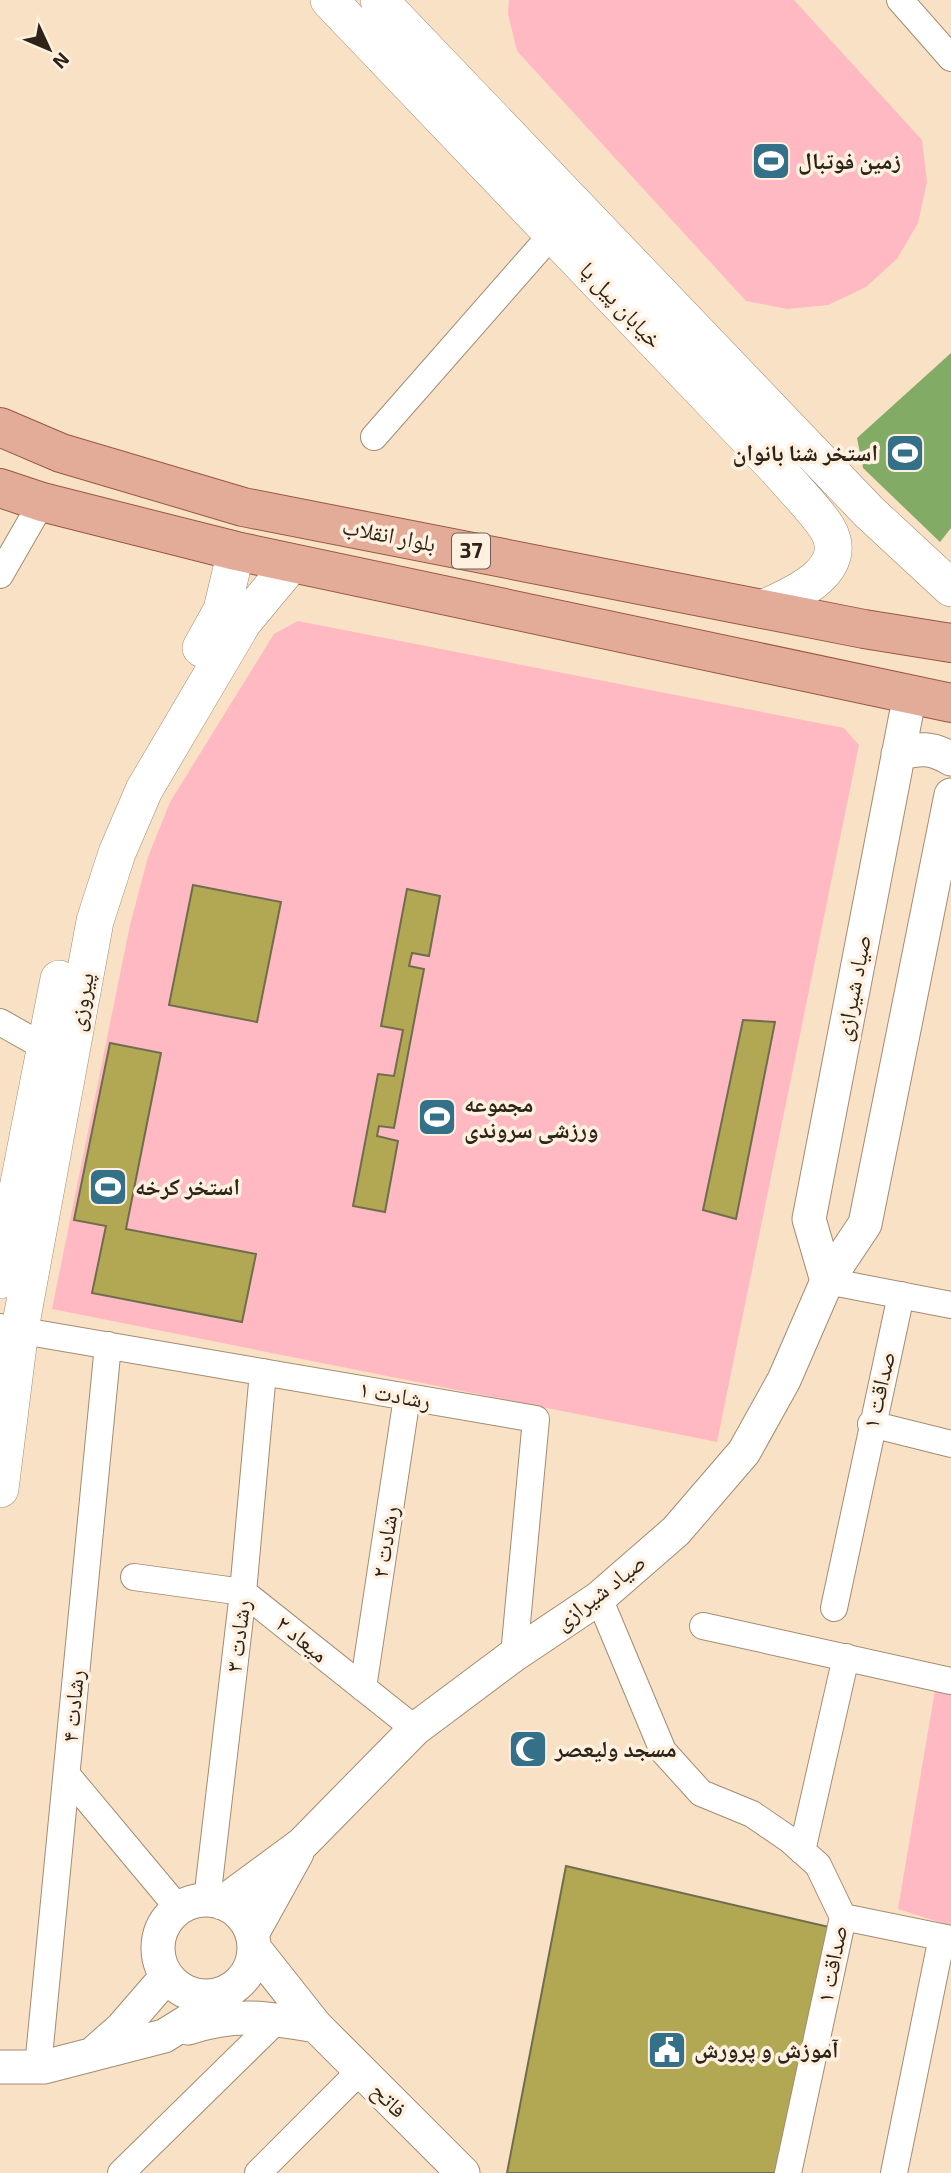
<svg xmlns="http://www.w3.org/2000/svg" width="951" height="2173" viewBox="0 0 951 2173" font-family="'Exo 2','Noto Naskh Arabic',sans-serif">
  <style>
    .green { fill: #feb9c3 }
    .water { fill: #82ab65 }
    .building { fill: #b2a854; stroke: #706d4e; stroke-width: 2 }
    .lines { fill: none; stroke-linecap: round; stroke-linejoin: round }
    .minor-casing { stroke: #a28c72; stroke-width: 28 }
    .tertiary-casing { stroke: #a28c72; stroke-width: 35 }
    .secondary-casing { stroke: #a28c72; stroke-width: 38 }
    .primary-casing { stroke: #97593f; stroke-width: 40 }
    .minor { stroke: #fff; stroke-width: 26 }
    .tertiary { stroke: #fff; stroke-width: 33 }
    .secondary { stroke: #fff; stroke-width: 37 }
    .primary { stroke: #e3ac98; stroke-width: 38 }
    .labels { text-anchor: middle; stroke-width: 7; stroke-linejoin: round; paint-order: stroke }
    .shield { fill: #fff0df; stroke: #6b6154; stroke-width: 2 }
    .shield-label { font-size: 21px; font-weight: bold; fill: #2c2419 }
    .poi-label { font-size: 23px; font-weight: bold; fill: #2c2419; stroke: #fff0df; text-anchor: start }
    .street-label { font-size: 23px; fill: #2c2419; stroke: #fff0df }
  </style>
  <rect width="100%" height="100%" fill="#f9e1c5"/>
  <path class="green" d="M509 0H794L922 140 927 182 918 223 897 259 866 287 828 305 787 309 746 301 517 51 508 14Z
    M298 621 844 728 859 745 717 1442 52 1309 130 925 148 857 170 802 274 634Z
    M935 1690 951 1694V1926L898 1909Z"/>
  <path class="water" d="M951 353V528L940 542 863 468 857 438Z"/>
  <path class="building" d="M193 885 281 902 257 1022 169 1005Z
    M407 889 440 896 429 956 412 953 409 966 424 969 394 1128 379 1126 377 1136 398 1141 385 1212 353 1206 378 1074 394 1076 403 1030 381 1026Z
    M743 1020 775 1022 736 1219 703 1210Z
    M110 1043 161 1053 126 1229 256 1254 242 1322 92 1293 106 1226 74 1220Z
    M566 1866 829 1927 777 2173H507Z"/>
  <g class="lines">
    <g class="minor-casing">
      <path id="minor" d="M900 0 951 58
        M374 437 553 233
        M0 575 42 502
        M0 1022 46 1048
        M827 1281 951 1305
        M0 1327 536 1419 514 1655
        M871 1424 951 1444
        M134 1577 243 1592 415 1729
        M599 1598 663 1751 701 1793 752 1814 790 1840 818 1865 843 1917 788 2173
        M834 1608 901 1295
        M703 1626 951 1681
        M363 1688 407 1397
        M67 1775 179 1909
        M802 1851 846 1657
        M207 1900 243 1592 263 1372
        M843 1917 951 1939
        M38 2067 108 1345
        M121 2173 277 2020
        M258 2173 360 2071
        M894 2173 942 1937"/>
    </g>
    <g class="tertiary-casing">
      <path id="tertiary" d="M898 754C919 748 932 747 951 759
        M827 1281 809 1219 910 694
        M158 1948a48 48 0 1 1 96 0a48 48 0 1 1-96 0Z
        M222 1903 302 1844 415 1729 514 1655 599 1598 676 1531 744 1452 784 1380 827 1281 865 1224 951 795
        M252 1934 297 1853
        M255 1949 316 2026 463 2173
        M188 2028C237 2012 267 2018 316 2026
        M96 2051 122 2028 167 1976
        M0 2067H44L164 2036 206 2010 220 1994"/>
    </g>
    <g class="secondary-casing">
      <path id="secondary" d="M329 0 778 470C794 489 814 508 827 528 853 571 791 596 762 609
        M379 0 869 512 951 588
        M201 648 222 610 236 551
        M0 1280 59 979
        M0 1489 20 1329 95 921 117 853 144 790 243 622 292 563"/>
    </g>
    <g class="primary-casing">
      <path id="primary" d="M0 427 61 453 243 507 864 629 951 643
        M0 488 42 502 236 551 951 703"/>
    </g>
    <use href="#minor" class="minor"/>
    <use href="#tertiary" class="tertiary"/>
    <use href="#secondary" class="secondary"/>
    <use href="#primary" class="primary"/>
  </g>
  <defs>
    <g id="stadium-square" transform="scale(2.0125)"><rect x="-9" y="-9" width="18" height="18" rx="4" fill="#347087" stroke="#fff0df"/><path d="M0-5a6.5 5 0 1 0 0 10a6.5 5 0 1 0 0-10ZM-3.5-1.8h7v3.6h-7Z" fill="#fff"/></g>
    <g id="mosque-square" transform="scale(2.0125)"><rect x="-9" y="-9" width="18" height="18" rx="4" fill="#347087" stroke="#fff0df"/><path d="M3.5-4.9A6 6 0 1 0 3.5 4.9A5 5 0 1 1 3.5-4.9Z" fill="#fff"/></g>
    <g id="civic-square" transform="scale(2.0125)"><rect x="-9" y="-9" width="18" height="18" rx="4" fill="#347087" stroke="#fff0df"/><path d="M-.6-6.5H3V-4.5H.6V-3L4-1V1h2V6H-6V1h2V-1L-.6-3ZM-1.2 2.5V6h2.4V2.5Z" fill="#fff"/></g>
  </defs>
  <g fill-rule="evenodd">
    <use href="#stadium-square" x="771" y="161"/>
    <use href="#stadium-square" x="905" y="453"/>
    <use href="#stadium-square" x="437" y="1117"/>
    <use href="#stadium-square" x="108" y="1187"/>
    <use href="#mosque-square" x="528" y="1749"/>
    <use href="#civic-square" x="667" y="2050"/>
  </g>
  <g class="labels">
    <rect class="shield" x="452" y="533.5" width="38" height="35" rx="5"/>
    <g class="shield-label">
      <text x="471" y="558">37</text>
    </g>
    <g class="poi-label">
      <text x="798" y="169">زمین فوتبال</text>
      <text x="878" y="461" text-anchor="end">استخر شنا بانوان</text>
      <text x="464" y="1112">مجموعه<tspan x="464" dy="26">ورزشی سروندی</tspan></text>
      <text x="135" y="1195">استخر کرخه</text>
      <text x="555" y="1757">مسجد ولیعصر</text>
      <text x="694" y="2058">آموزش و پرورش</text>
    </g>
    <g class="street-label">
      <text transform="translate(621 305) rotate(47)" y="8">خیابان پیل پا</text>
      <text transform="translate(389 535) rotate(11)" y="8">بلوار انقلاب</text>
      <text transform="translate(853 988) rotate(-79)" y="8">صیاد شیرازی</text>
      <text transform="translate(81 1002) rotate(-80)" y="8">پیروزی</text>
      <text transform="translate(879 1390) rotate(-77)" y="8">صداقت ۱</text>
      <text transform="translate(395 1395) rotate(10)" y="8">رشادت ۱</text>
      <text transform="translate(385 1542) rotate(-81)" y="8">رشادت ۲</text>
      <text transform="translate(600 1592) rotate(-38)" y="8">صیاد شیرازی</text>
      <text transform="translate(238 1636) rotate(-83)" y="8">رشادت ۳</text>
      <text transform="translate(302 1639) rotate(39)" y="8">میعاد ۲</text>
      <text transform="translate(73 1706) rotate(-85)" y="8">رشادت ۴</text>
      <text transform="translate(832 1964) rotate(-79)" y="8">صداقت ۱</text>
      <text transform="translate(389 2100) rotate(45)" y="8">فاتح</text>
    </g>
  </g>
  <g transform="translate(49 49) rotate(134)" stroke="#fff0df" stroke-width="5" paint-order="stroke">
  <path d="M0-5L12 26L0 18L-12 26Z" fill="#2c2419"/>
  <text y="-10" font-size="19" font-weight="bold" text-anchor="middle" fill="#2c2419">N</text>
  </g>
</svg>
